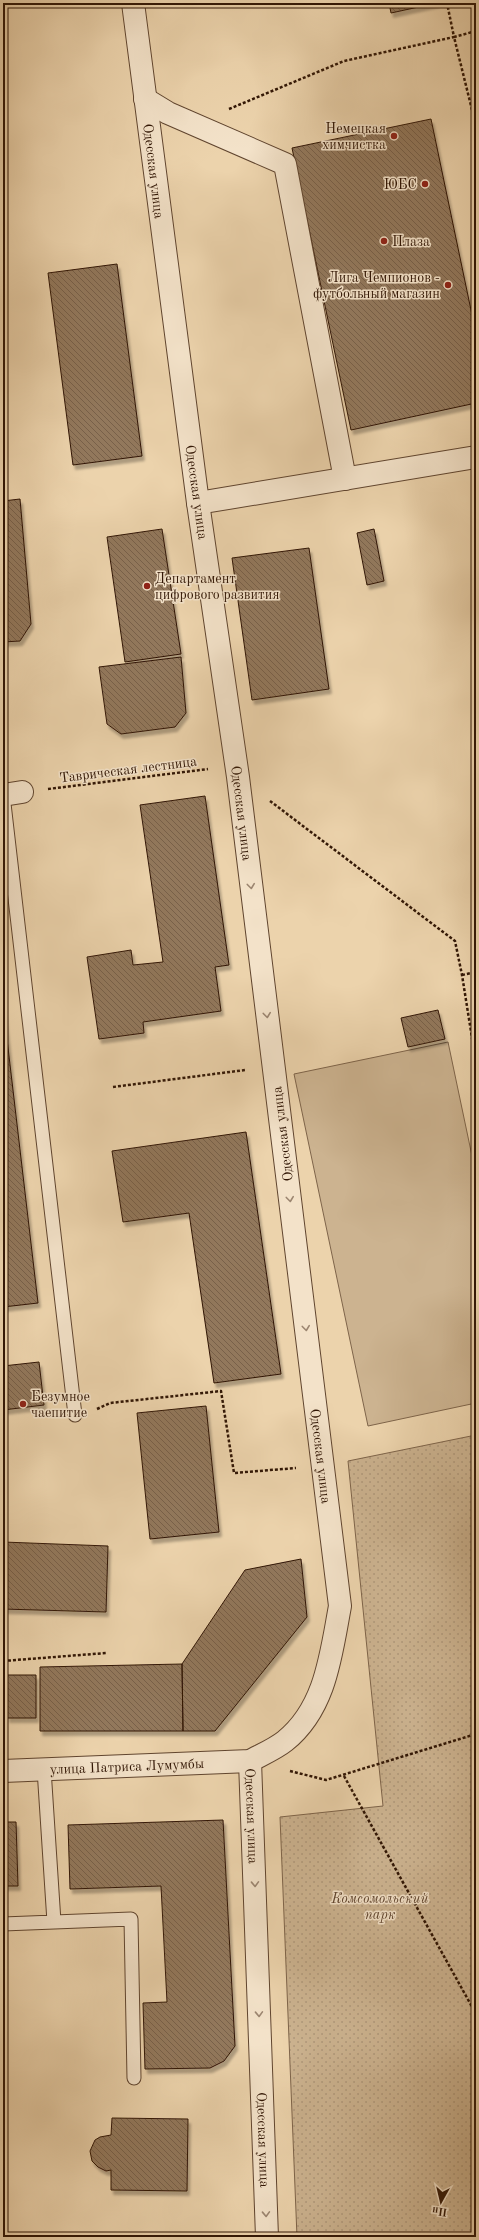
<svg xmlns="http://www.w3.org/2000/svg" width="479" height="2240" viewBox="0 0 479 2240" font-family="'Old Standard TT',serif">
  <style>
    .park { fill: url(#park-dots); stroke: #7e644a }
    .pitch { fill: #ccb390; stroke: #7e644a }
    .building { fill: url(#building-back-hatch); stroke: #311605; filter: url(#shadow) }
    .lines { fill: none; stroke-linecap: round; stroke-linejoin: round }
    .service-casing { stroke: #60452f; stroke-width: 15 }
    .minor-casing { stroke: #60452f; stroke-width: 24 }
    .path { stroke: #311605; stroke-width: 2.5; stroke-dasharray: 3 2; stroke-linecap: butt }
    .service { stroke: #f3e2c9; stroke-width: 13 }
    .minor { stroke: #f3e2c9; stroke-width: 22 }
    .oneway { stroke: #9c8671 }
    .poi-dot { fill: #8f2418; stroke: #f3e2c9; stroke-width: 1.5 }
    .labels { text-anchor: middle; stroke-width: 3; stroke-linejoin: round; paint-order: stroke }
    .poi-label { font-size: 14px; fill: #311605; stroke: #f3e2c9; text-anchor: end }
    .street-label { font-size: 14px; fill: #311605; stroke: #f3e2c9 }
    .park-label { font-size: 14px; font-style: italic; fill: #60452f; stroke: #f3e2c9 }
  </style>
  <defs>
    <pattern id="park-dots" width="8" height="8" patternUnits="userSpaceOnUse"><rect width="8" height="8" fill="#ccb390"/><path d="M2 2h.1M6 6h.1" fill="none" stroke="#b0997b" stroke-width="1.8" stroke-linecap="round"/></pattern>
    <pattern id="building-back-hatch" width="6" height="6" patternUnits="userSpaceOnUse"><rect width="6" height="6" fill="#92785c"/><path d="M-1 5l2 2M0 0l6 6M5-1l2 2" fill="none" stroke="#78614a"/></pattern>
    <filter id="shadow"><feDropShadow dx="2.5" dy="4.5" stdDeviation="1" flood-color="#0004"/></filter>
  </defs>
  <rect width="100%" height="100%" fill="#ecd3ac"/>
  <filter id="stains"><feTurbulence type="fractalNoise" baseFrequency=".005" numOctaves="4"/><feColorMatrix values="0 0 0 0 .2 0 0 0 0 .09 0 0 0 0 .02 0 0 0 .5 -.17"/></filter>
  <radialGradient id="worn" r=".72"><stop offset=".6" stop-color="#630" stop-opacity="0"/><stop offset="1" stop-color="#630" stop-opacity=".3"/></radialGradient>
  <path class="park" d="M476 1435V2237H297L280 1817 383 1806 348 1461Z"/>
  <path class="pitch" d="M448 1042 476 1175V1403L368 1426 294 1074Z"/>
  <path class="building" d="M389 3H437L391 13Z
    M431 119 476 334V403L351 430 292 148Z
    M117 264 142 456 73 465 48 273Z
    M20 499 31 624 20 641 3 642V501Z
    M162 529 181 654 125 662 107 537Z
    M374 529 384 581 367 585 357 533Z
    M309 548 329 689 252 700 232 558Z
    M181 657 186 713 175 727 121 734 107 724 99 667Z
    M205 796 229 965 215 967 221 1011 143 1022 144 1033 99 1039 87 957 131 950 133 965 163 962 140 805Z
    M3 1005 38 1303 3 1307Z
    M438 1010 445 1039 408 1047 401 1018Z
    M246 1132 281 1374 214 1383 189 1213 123 1222 112 1151Z
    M39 1362 44 1405 3 1410V1366Z
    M206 1406 219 1532 150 1539 137 1413Z
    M3 1542 108 1546 106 1612 3 1609Z
    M301 1559 307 1617 215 1731H183L182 1664 245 1570Z
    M182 1664 183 1731H40V1667Z
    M7 1675H36V1718H7Z
    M223 1820 235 2046 224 2061 210 2068 145 2069 143 2003 167 2002 161 1886 70 1889 68 1825Z
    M3 1822H16L18 1886H3Z
    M112 2118 188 2119 187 2191 111 2190V2170L106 2171 98 2167 92 2161 90 2151 95 2140 100 2137 111 2135Z"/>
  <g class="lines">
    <g class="service-casing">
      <path id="service" d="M3 795 75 1415
        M44 1769 54 1922
        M3 1924 131 1919 134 2078"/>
    </g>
    <g class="minor-casing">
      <g id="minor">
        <path d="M145 99 168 113 285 164 345 479"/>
        <path d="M198 503 476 457"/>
        <path d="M3 795 22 792"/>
        <path id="s1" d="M250 1761 267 2237"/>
        <path id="s2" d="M3 1771 250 1761C261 1755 275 1749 285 1741 326 1708 331 1654 340 1606L238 777 198 503 133 3"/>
      </g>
    </g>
    <path class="path" d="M476 31 454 37 476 126
      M229 109 344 61 454 37 447 3
      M48 789 208 769
      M270 801 455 941 462 975 476 1063
      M462 975 476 972
      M113 1087 245 1070
      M97 1409 110 1403 221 1391 234 1473 296 1468
      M3 1661 106 1653
      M290 1771 326 1780 476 1734
      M344 1776 476 2014"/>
    <use href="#service" class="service"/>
    <use href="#minor" class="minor"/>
  </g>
  <defs><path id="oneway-chevron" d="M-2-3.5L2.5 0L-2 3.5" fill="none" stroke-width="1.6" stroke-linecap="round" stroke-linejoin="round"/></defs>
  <g class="oneway">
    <use href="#oneway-chevron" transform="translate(251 886) rotate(83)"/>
    <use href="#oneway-chevron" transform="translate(267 1015) rotate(83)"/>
    <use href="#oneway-chevron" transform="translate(290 1199) rotate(83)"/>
    <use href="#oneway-chevron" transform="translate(306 1328) rotate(83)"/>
    <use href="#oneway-chevron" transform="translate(255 1884) rotate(88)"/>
    <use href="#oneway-chevron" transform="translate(259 2014) rotate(88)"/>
    <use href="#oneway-chevron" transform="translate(266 2214) rotate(88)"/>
  </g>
  <g class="poi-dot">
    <circle cx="394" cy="136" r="4"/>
    <circle cx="425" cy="184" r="4"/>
    <circle cx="384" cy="241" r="4"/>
    <circle cx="448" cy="285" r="4"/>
    <circle cx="147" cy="586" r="4"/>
    <circle cx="23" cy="1404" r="4"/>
  </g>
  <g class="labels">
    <g class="poi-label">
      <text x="386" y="133">Немецкая<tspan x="386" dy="16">химчистка</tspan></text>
      <text x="417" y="189">ЮБС</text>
      <text x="392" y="246" text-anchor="start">Плаза</text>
      <text x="440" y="282">Лига Чемпионов -<tspan x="440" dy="16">футбольный магазин</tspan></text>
      <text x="155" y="583" text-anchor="start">Департамент<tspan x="155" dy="16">цифрового развития</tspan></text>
      <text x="31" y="1401" text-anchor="start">Безумное<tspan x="31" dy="16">чаепитие</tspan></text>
    </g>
    <g class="street-label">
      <text transform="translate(154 171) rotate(83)" y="5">Одесская улица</text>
      <text transform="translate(197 492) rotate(82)" y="5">Одесская улица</text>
      <text transform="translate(128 769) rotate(-7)" y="5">Таврическая лестница</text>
      <text transform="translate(242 813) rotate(83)" y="5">Одесская улица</text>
      <text transform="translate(282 1134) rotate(-97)" y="5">Одесская улица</text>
      <text transform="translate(321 1456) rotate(83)" y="5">Одесская улица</text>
      <text dy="5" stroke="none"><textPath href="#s2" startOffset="124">улица Патриса Лумумбы</textPath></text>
      <text dy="5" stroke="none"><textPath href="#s1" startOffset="55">Одесская улица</textPath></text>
      <text dy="5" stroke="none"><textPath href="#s1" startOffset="379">Одесская улица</textPath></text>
    </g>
    <g class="park-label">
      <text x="380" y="1903">Комсомольский<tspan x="380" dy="16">парк</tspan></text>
    </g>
  </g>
  <rect width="479" height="2240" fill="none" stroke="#ecd3ac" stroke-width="16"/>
  <rect x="4" y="4" width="471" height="2232" fill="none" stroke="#311605" stroke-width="2"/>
  <rect x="8" y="8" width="463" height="2224" fill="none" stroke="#311605"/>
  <g transform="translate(441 2202) rotate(188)" stroke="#f3e2c9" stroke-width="3" paint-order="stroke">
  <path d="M0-3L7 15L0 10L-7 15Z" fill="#311605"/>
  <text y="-6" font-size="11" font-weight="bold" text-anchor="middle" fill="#311605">Пн</text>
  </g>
  <rect width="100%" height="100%" filter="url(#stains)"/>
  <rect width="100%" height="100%" fill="url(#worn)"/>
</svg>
